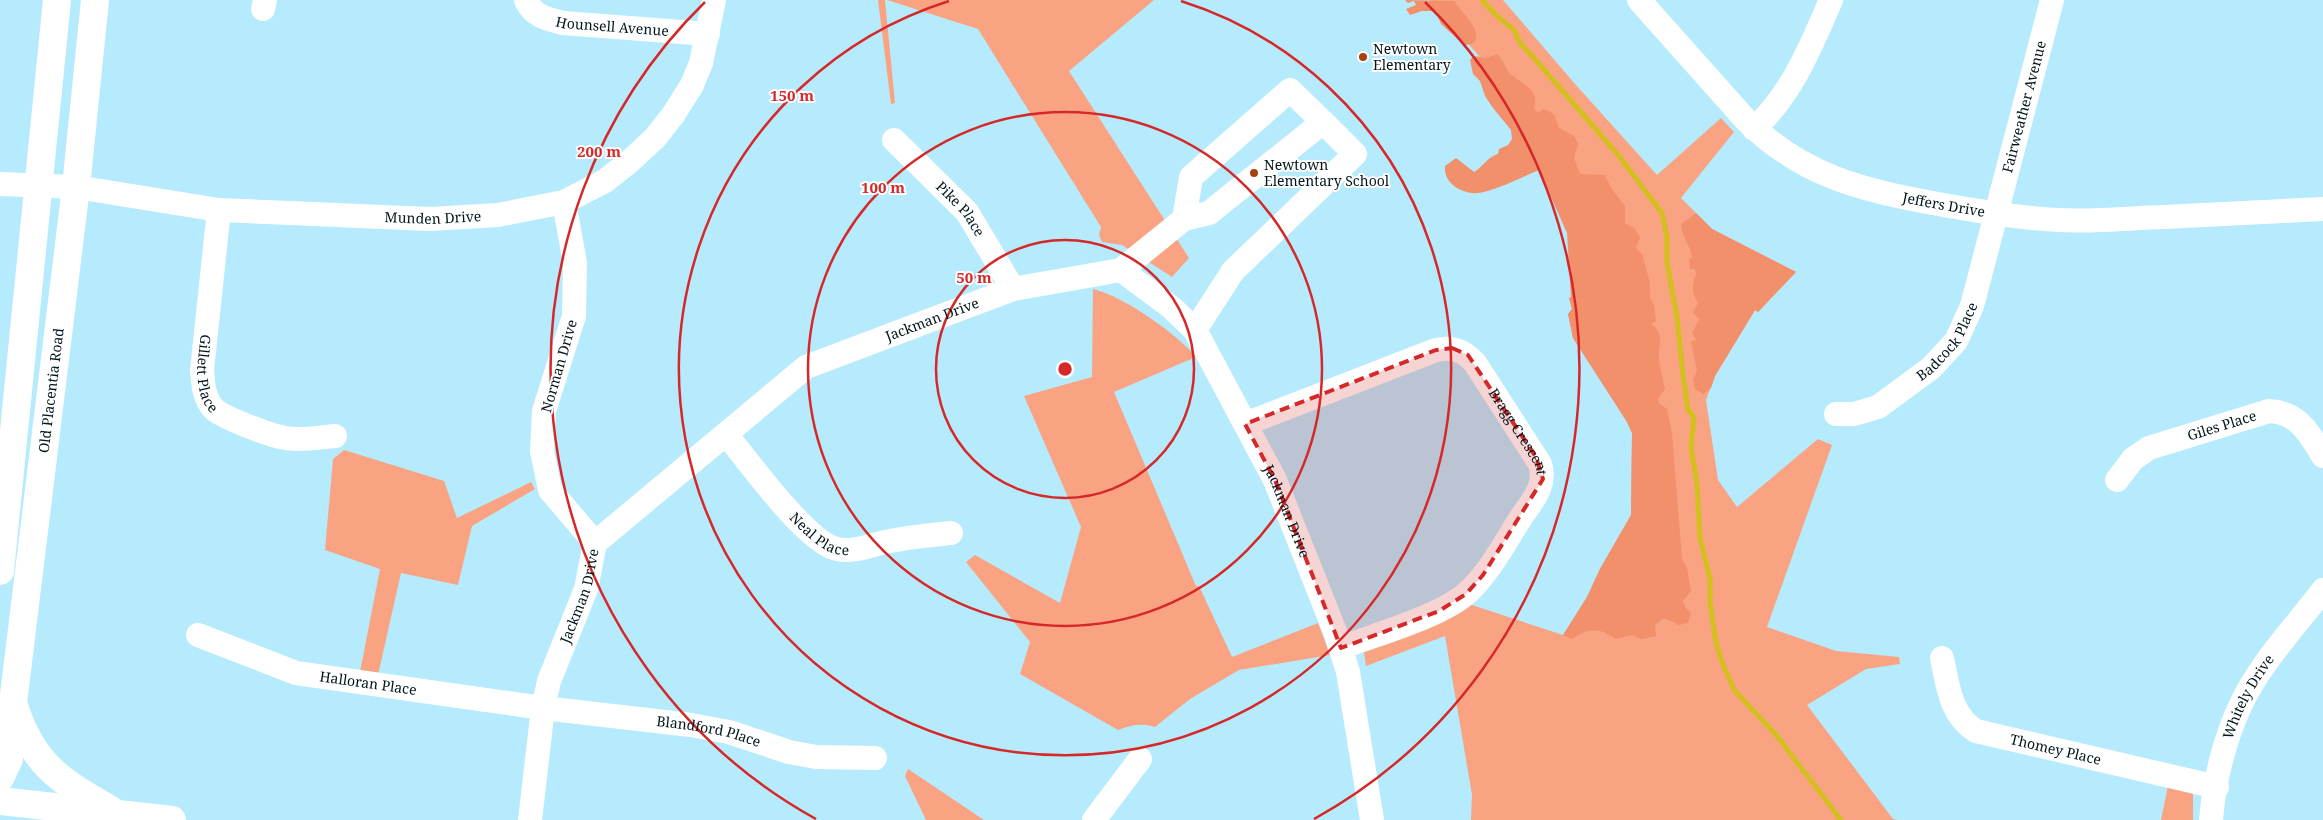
<svg xmlns="http://www.w3.org/2000/svg" width="2323" height="820" viewBox="0 0 2323 820" font-family="'Noto Serif',serif">
  <style>
    .green { fill: #faa382 }
    .forest { fill: #f1906b }
    .lines { fill: none; stroke-linecap: round; stroke-linejoin: round }
    .stream { stroke: #d3bf1e; stroke-width: 5 }
    .minor { stroke: #fff; stroke-width: 24 }
    .major { stroke: #fff; stroke-width: 28 }
    .marked { fill: #d62828; fill-opacity: 0.2; stroke: #d62828; stroke-width: 4; stroke-dasharray: 10 6; stroke-linejoin: round }
    .ring { fill: none; stroke: #d62828; stroke-width: 2.5 }
    .poi-dot { fill: #a64114; stroke: #fff; stroke-width: 2 }
    .labels { text-anchor: middle; stroke-width: 4; stroke-linejoin: round; paint-order: stroke }
    .street-label { font-size: 14px; fill: #02161c; stroke: #fff }
    .poi-label { font-size: 14px; fill: #02161c; stroke: #fff; text-anchor: start }
    .centre { fill: #d62828; stroke: #fff; stroke-width: 2.5 }
    .ring-label { font-size: 15px; text-anchor: middle; font-weight: bold; fill: #d62828; stroke: #fff; stroke-width: 4; stroke-linejoin: round; paint-order: stroke }
  </style>
  <rect width="100%" height="100%" fill="#b5ebfd"/>
  <path class="green" d="M878 0H885L895 103 891 104Z
    M887 0H1154L1069 71 1189 258 1172 277 1122 245 1102 242 1099 235 1101 227 978 29Z
    M1430 0H1503L1575 84 1657 175 1721 118 1734 132 1681 198 1712 229 1796 272 1758 312 1755 310 1715 376 1706 400 1718 480 1737 507 1818 439 1832 445 1767 627 1836 651 1899 657 1900 664 1866 669 1807 705 1893 819 1898 820H1471L1472 795 1445 636 1366 666 1364 652 1469 604 1563 635 1587 597 1600 569 1631 515 1632 433 1627 422 1573 338 1568 314 1572 309 1569 298 1571 297 1567 157Z
    M1093 289C1123 296 1176 333 1196 357L1114 392 1196 586H1199L1232 657 1318 623 1330 655 1239 670 1190 699 1155 727C1141 723 1132 725 1118 730L1020 674 1030 642 966 562 975 555 1060 603 1081 527 1024 396 1092 377Z
    M344 450 444 481 457 518 531 482 535 489 472 526 458 585 401 573 378 675 360 672 380 569 325 550 333 459Z
    M908 769 984 820H926L905 776Z
    M2168 786 2193 793V820H2161Z"/>
  <path class="forest" d="M1405 0 1454 1C1462 14 1478 24 1476 40L1472 44 1464 45 1441 24 1435 11H1422L1410 15 1406 9 1416 5 1414 1 1408 3Z
    M1497 54C1503 59 1504 65 1508 71 1518 83 1541 88 1534 107L1537 113 1544 109 1554 114 1559 128 1574 136 1578 144 1574 158 1580 174 1605 175 1611 188 1625 206V223L1634 228 1640 237 1636 248 1642 254 1650 283V298L1654 305 1656 321 1651 324C1663 333 1660 341 1659 353 1658 364 1663 378 1665 389L1658 399 1659 403 1667 409 1672 432 1682 559 1687 568 1691 591 1683 601 1686 609 1691 612 1688 623 1679 625 1664 618 1655 625 1656 636 1641 639 1632 635 1616 639C1596 626 1591 629 1571 639L1563 635 1587 597 1600 569 1631 515 1632 433 1627 422 1573 338 1568 314 1572 309 1569 298 1571 297 1567 233 1539 170C1522 177 1503 187 1484 192 1466 197 1443 185 1445 166L1456 158 1474 172C1484 166 1487 157 1498 154L1499 149 1508 145 1512 139 1511 130 1493 108 1485 96 1480 81 1473 74 1470 60 1474 56 1487 58Z
    M1696 213 1712 229 1796 272 1758 312 1755 310 1715 376 1711 388 1703 394 1695 389 1693 379 1697 371 1691 342 1696 340 1692 333 1699 319 1693 312 1698 303C1692 295 1691 284 1696 275L1695 269H1690L1689 259 1692 257C1690 245 1682 238 1681 224Z"/>
  <g class="lines">
    <path class="stream" d="M1482 0 1497 16 1514 30 1520 43 1534 58 1618 155 1662 213 1667 237V263L1677 317 1683 375 1688 410 1694 417 1691 447 1697 484 1700 538 1710 578V603L1716 642 1722 662 1734 690 1777 736 1841 820"/>
    <g class="minor">
      <path id="s1" d="M526 0C533 16 546 19 563 23L708 34"/>
      <path id="s2" d="M1639 0 1745 119C1801 176 1862 190 1938 204 1978 211 2018 218 2058 220 2094 222 2129 218 2164 217 2217 214 2270 212 2323 209"/>
      <path d="M263 9 265 0"/>
      <path d="M1754 129C1792 94 1811 46 1831 0"/>
      <path id="s3" d="M894 140 967 212 1013 289"/>
      <path id="s4" d="M0 184 76 187 219 210 430 219 498 215 564 202 605 181 629 162 655 138 673 115 692 85 701 63 714 0"/>
      <path d="M564 202 575 263 574 316 544 411 542 451 550 490 595 543"/>
      <path id="s5" d="M219 210 202 370C203 384 204 399 214 409 223 418 272 436 285 438 301 441 320 437 335 436"/>
      <path d="M1184 219 1191 177 1290 90 1323 122"/>
      <path d="M1121 270 1184 219 1209 213 1323 122 1355 154 1233 271 1195 330"/>
      <path id="s6" d="M1836 414H1854L1878 407 1931 368 1956 341 1972 306 2052 0"/>
      <path id="s7" d="M1245 424 1436 350C1453 346 1464 351 1475 363L1540 464C1547 486 1532 501 1520 519 1504 544 1489 573 1467 593 1440 617 1376 634 1341 648"/>
      <path id="s8" d="M726 434C748 461 807 543 837 549 855 553 873 544 890 541 910 537 931 535 951 533"/>
      <path id="s9" d="M2117 480 2133 459 2149 448 2269 411C2298 412 2310 434 2323 456"/>
      <path id="s10" d="M198 635 296 673 543 708 691 725 729 732 789 752 816 757 875 758"/>
      <path id="s11" d="M1942 658C1948 686 1950 715 1976 731L2217 787"/>
      <path id="s12" d="M530 820 543 708 549 681 586 589 595 543 806 367 1013 289 1121 270 1172 308 1195 330 1275 480 1336 634 1348 672 1372 820"/>
      <path d="M1094 820 1140 759"/>
      <path id="s13" d="M2211 820C2214 781 2225 737 2242 702 2262 661 2296 626 2323 590"/>
    </g>
    <g class="major">
      <path d="M0 571 57 0"/>
      <path d="M15 709C34 766 61 781 111 810"/>
      <path id="s14" d="M0 778 9 759 13 703 76 187 95 0"/>
      <path d="M0 801 172 820"/>
    </g>
  </g>
  <path class="marked" d="M1452 348 1468 355 1536 457 1543 479 1483 575 1466 594 1439 611 1341 648 1275 480 1245 424 1436 350Z"/>
  <g class="ring">
    <circle cx="1065" cy="369" r="129"/>
    <circle cx="1065" cy="369" r="257"/>
    <path d="M1181 1A386 386 0 1 1 949 1"/>
    <path d="M816 819A514 514 0 0 1 705 2M1425 2A514 514 0 0 1 1314 819"/>
  </g>
  <g class="poi-dot">
    <circle cx="1363" cy="57" r="5"/>
    <circle cx="1254" cy="173" r="5"/>
  </g>
  <g class="labels">
    <g class="street-label">
      <text dy="5" stroke="none"><textPath href="#s1" startOffset="95">Hounsell Avenue</textPath></text>
      <text dy="5" stroke="none"><textPath href="#s6" startOffset="390">Fairweather Avenue</textPath></text>
      <text dy="5" stroke="none"><textPath href="#s2" startOffset="380">Jeffers Drive</textPath></text>
      <text dy="5" stroke="none"><textPath href="#s3" startOffset="96">Pike Place</textPath></text>
      <text dy="5" stroke="none"><textPath href="#s4" startOffset="435">Munden Drive</textPath></text>
      <text dy="5" stroke="none"><textPath href="#s12" startOffset="696">Jackman Drive</textPath></text>
      <text dy="5" stroke="none"><textPath href="#s6" startOffset="140">Badcock Place</textPath></text>
      <text transform="translate(559 366) rotate(-74)" y="5">Norman Drive</text>
      <text dy="5" stroke="none"><textPath href="#s5" startOffset="165">Gillett Place</textPath></text>
      <text dy="5" stroke="none"><textPath href="#s14" startOffset="392">Old Placentia Road</textPath></text>
      <text dy="5" stroke="none"><textPath href="#s9" startOffset="122">Giles Place</textPath></text>
      <text dy="5" stroke="none"><textPath href="#s7" startOffset="330">Bragg Crescent</textPath></text>
      <text dy="5" stroke="none"><textPath href="#s12" startOffset="1191">Jackman Drive</textPath></text>
      <text dy="5" stroke="none"><textPath href="#s8" startOffset="139">Neal Place</textPath></text>
      <text dy="5" stroke="none"><textPath href="#s12" startOffset="231">Jackman Drive</textPath></text>
      <text dy="5" stroke="none"><textPath href="#s10" startOffset="178">Halloran Place</textPath></text>
      <text dy="5" stroke="none"><textPath href="#s13" startOffset="130">Whitely Drive</textPath></text>
      <text dy="5" stroke="none"><textPath href="#s10" startOffset="522">Blandford Place</textPath></text>
      <text dy="5" stroke="none"><textPath href="#s11" startOffset="165">Thomey Place</textPath></text>
    </g>
    <g class="poi-label">
      <text x="1373" y="54">Newtown<tspan x="1373" dy="16">Elementary</tspan></text>
      <text x="1264" y="170">Newtown<tspan x="1264" dy="16">Elementary School</tspan></text>
    </g>
  </g>
  <circle cx="1065" cy="369" r="8" class="centre"/>
  <g class="ring-label">
    <text x="792" y="101">150 m</text>
    <text x="599" y="157">200 m</text>
    <text x="883" y="193">100 m</text>
    <text x="974" y="283">50 m</text>
  </g>
</svg>
